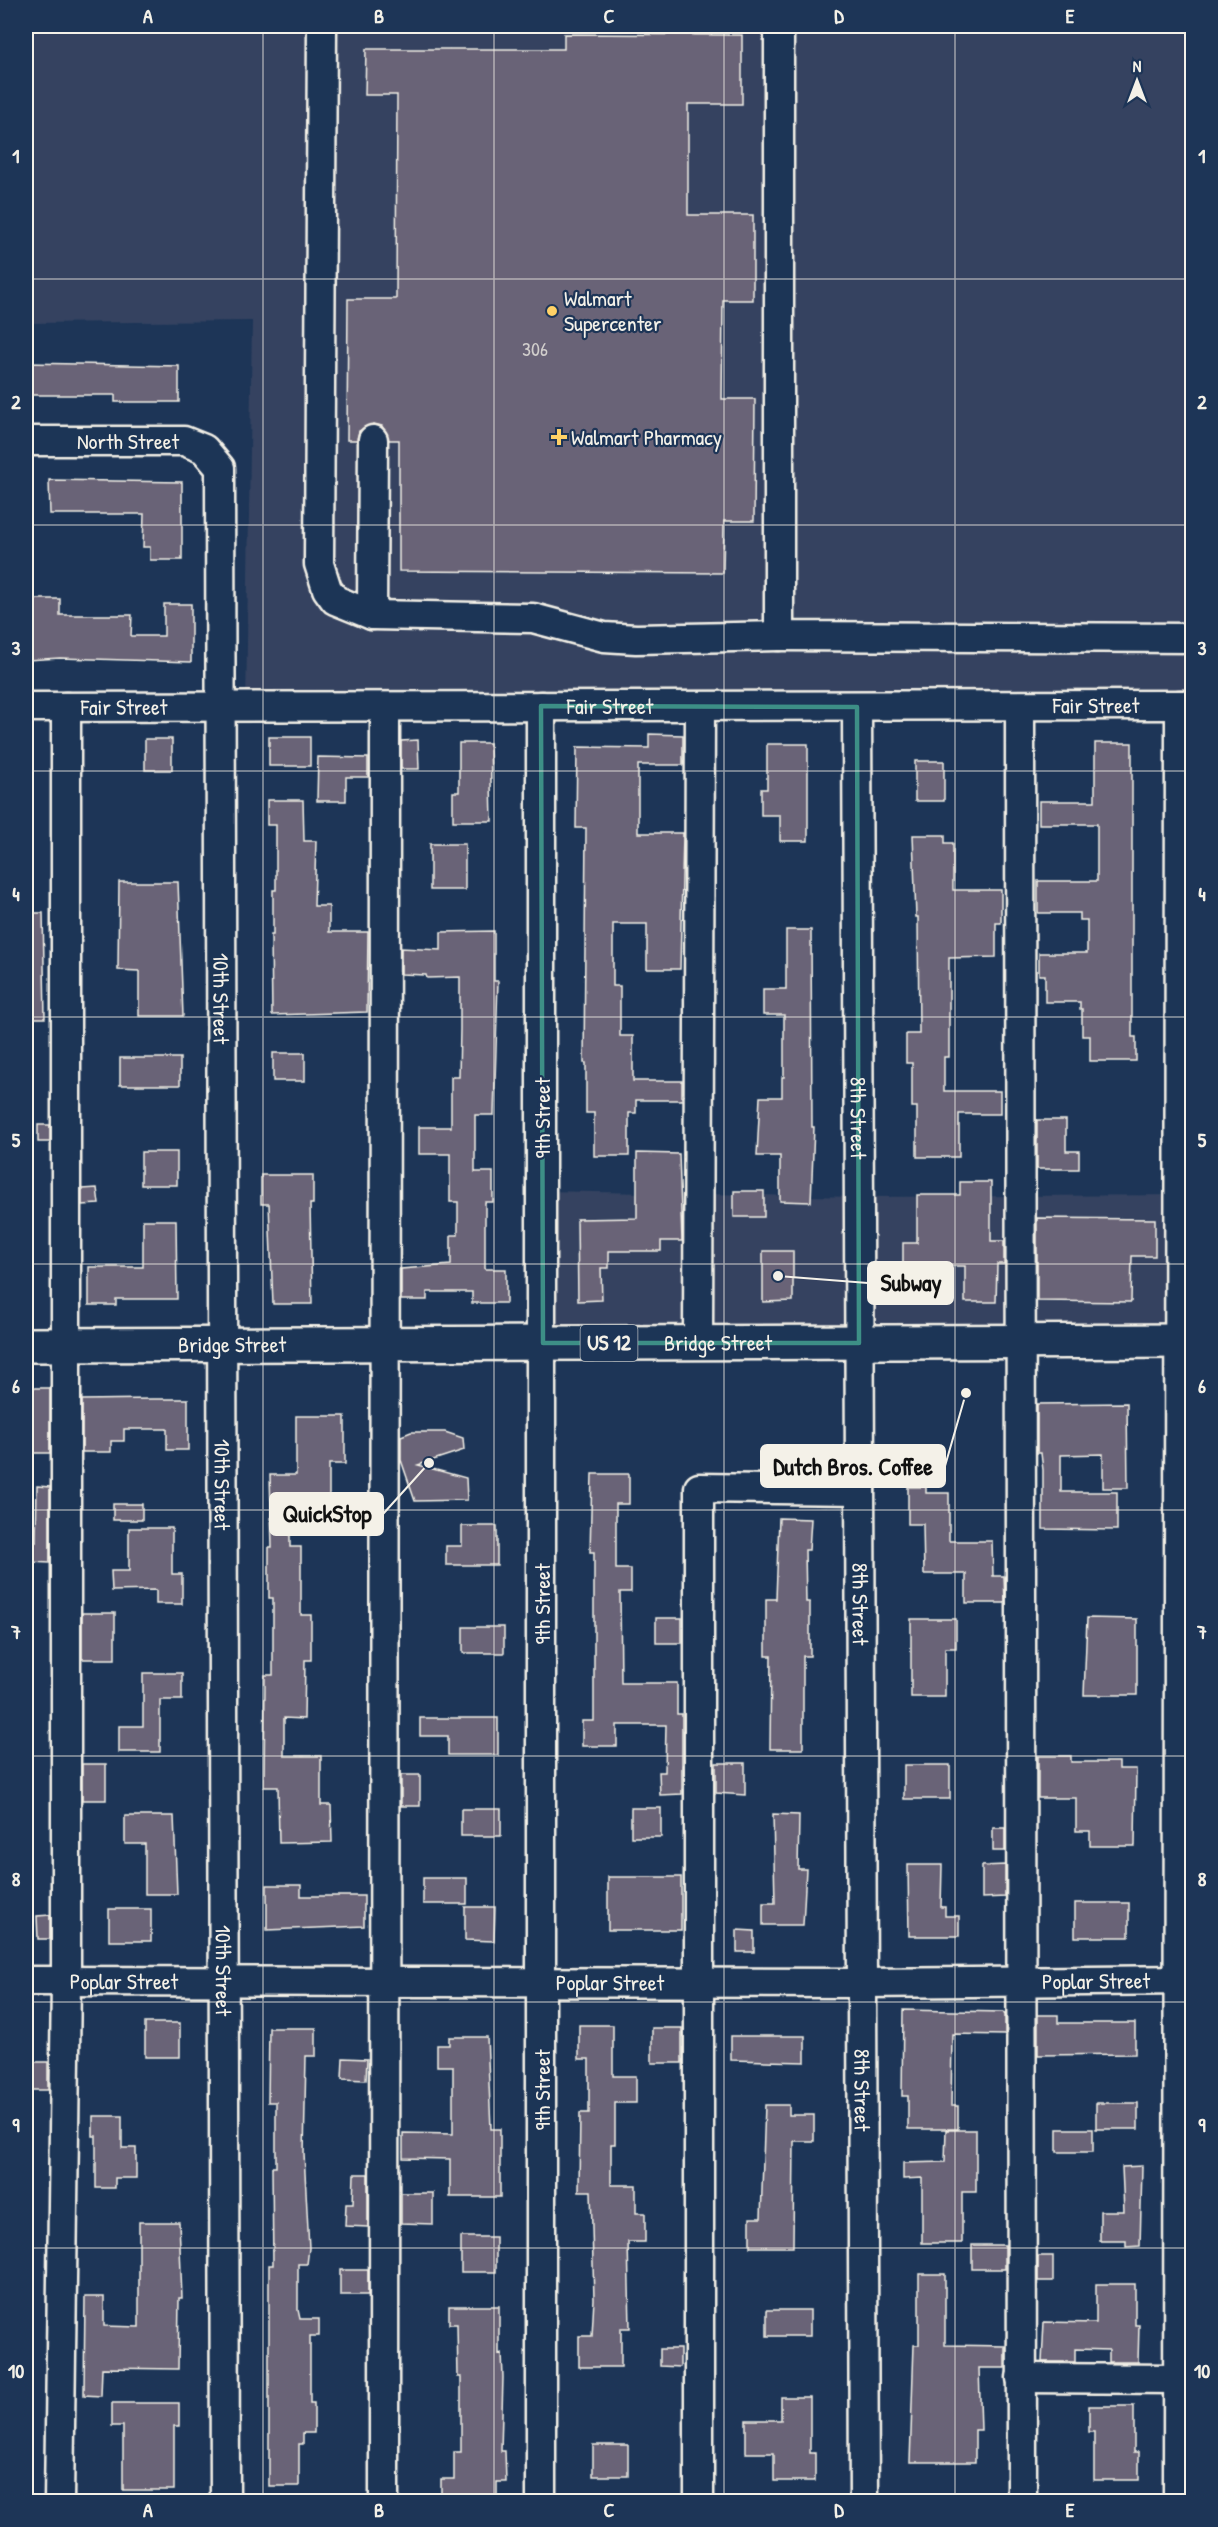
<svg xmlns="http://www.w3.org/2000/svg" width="1218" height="2527" viewBox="0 0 1218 2527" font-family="'Patrick Hand',sans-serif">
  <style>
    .built { fill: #344361 }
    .building { fill: #696477; stroke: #f4f1e8; stroke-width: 1.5 }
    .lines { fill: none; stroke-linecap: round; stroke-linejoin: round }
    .minor-casing { stroke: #f4f1e8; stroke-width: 33 }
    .highway-casing { stroke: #f4f1e8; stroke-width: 38 }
    .minor { stroke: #1d3557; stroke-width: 28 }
    .highway { stroke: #1d3557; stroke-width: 33 }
    .marked { fill: none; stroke: #3d8f86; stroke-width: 4.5; stroke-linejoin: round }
    .grid { fill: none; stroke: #f4f1e8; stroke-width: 1.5; stroke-opacity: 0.55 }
    .poi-dot { fill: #ffd166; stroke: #1d3557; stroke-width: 2 }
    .labels { text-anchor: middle; stroke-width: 4.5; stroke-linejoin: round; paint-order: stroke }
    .number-label { font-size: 20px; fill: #d1cecc }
    .shield { fill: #1d3557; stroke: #b4b9bc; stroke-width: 1.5 }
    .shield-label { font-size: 21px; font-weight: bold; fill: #f4f1e8 }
    .poi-label { font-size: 22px; fill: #f4f1e8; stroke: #1d3557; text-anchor: start }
    .street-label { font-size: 22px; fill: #f4f1e8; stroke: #1d3557 }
    .leader { fill: none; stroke: #f4f1e8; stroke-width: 2 }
    .callout-dot { fill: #f4f1e8; stroke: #1d3557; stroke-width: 2 }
    .callout { fill: #f4f1e8; stroke: #f4f1e8; stroke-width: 2 }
    .callout-label { font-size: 24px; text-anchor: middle; font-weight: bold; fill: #111 }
    .neatline { fill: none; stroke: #f4f1e8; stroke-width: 2 }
    .grid-label { font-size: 20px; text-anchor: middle; font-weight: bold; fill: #f4f1e8 }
  </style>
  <rect width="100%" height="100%" fill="#1d3557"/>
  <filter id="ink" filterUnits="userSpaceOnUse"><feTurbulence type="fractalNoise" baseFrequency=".0167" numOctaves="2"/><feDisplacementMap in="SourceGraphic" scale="12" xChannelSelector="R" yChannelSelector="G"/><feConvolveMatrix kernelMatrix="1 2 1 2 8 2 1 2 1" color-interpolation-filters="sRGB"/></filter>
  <g filter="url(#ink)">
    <path class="built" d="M26 26H1192V705L246 707 252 321 26 323Z
      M542 1191 859 1197 1192 1195V1341L543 1343Z"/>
    <path class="building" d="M564 34 742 35V104H688V215H753V300H723L722 399H755L754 521H724L723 573 399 571V440H389L382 426 373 424 359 431 357 440H347L348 299H396L397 95H365L366 49H564Z
      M26 363 179 366V402H115V395H26Z
      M49 480 182 482V560H150V547H143L144 514H50Z
      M27 599H60V615H132L131 636H164V604H191V662L60 658 27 660Z
      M649 734 683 735V765H638V833H683L680 969H647V924H613V986H620V1036H633V1081H682V1100H636V1113H629V1156H594V1113H586V1063H584L586 828H576L577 747 649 748Z
      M269 737H310V766H269Z
      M145 739H172V770H145Z
      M418 740 419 769H401V741Z
      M459 743H490L492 821H453V792H459Z
      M1095 743H1132V1037H1136V1061H1090V1036H1082V1009H1080V1002H1045V975H1039V953H1087V920H1080V913H1038V881H1097V824H1039V801H1095Z
      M767 744H808V841H780V815H761V789H767Z
      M318 757 368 758V777H346V801H317Z
      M915 761H944V801H915Z
      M267 800H303L304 841H316L314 906H329V932H368L367 1012 272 1015 271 935H273V890H276V825H267Z
      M913 835H945V843H953V890H1001V923H996V957L949 958V1057H944V1091H1000V1114H959V1157H917V1107H912V1063H906V1034H919L918 917H916Z
      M430 844H465V890H430Z
      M119 882H178L183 1016H139V971L118 970Z
      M26 913H43L45 1018H26Z
      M786 930H811L812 1127H814L811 1202 780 1201V1156H757L760 1097H782V1077H784V1015H763V989H786Z
      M494 931V981H498L494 1115H475V1172H493V1202H485V1269H506V1303H472V1292H427V1300H401V1269L451 1265V1235H458V1202H450V1154H419V1127H451V1077H459L460 1029V977L427 978 426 975 401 974V948L441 950V932Z
      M273 1053H305V1081H273Z
      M120 1058H180V1085H120Z
      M1037 1120H1066V1151H1079V1169H1037Z
      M38 1125H50V1142H38Z
      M141 1152H177V1185H141Z
      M637 1153 679 1154 682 1241H661V1251H609V1268H601L602 1300 578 1301 577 1219 637 1218Z
      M261 1175H313V1204H310L312 1304H273L269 1204H261Z
      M960 1182H991V1241H1004V1264H997L996 1302H965V1266H903V1243H917V1195H960Z
      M97 1188 99 1204 82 1205V1189Z
      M734 1191H764V1217H734Z
      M1037 1218 1155 1219V1256H1132L1131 1302 1037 1301Z
      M143 1220H176L177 1299H116V1305H89V1267H143Z
      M763 1251H793V1301L763 1302Z
      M26 1388H50V1453H26Z
      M152 1399H188V1450H167V1429H124V1441H111V1452H82V1400Z
      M1127 1403 1128 1488H1103V1454L1061 1455V1492H1117V1530L1043 1529V1470L1041 1453H1037V1404Z
      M296 1416H345V1464H329V1506H290V1547H301V1615H311V1660H305L304 1719 284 1718V1756H321V1805H331L332 1842 279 1843 278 1787H264L265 1675H273V1598H269V1547H272L270 1475H296Z
      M411 1432H445L463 1438 464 1450 418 1465 466 1478 467 1500 415 1501 401 1460V1436Z
      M592 1474H629V1504H616V1569H631V1592H620L621 1683H677V1714H682V1794L660 1795 659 1772H665L666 1725H617V1746H582V1721H594V1552H590Z
      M37 1486 50 1487V1563L30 1562 32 1541 36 1542Z
      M908 1487H926V1493H949V1541H992L993 1576H1004L1005 1603H966V1574H924L923 1524H908Z
      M113 1504H142V1520H113Z
      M779 1518 811 1519 809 1550H805L806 1602H810V1656H803V1749H770L771 1656H766V1599H776Z
      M462 1526H497V1565H446V1546H462Z
      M129 1528H172V1574H182V1604H156V1590L112 1591 111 1571H129Z
      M82 1613H115V1659H82Z
      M656 1618H682V1643H656Z
      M1087 1618 1137 1619V1695H1084Z
      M911 1619H956V1648H945V1697H911Z
      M463 1627H504V1653H463Z
      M143 1673H182V1700H160V1752H119V1726H143Z
      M420 1718H498V1755H448V1736H420Z
      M1038 1756H1071V1762H1119V1769H1136L1135 1846H1090V1831H1076V1798H1038Z
      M716 1763H745V1795L716 1793Z
      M82 1764H106V1800H82Z
      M904 1765H950V1799H904Z
      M401 1775H420V1806H401Z
      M631 1808H661V1837H631Z
      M461 1809H501V1836H461Z
      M773 1814 799 1815 798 1869H806L803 1925H763V1903H775Z
      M125 1816H174L177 1894H145V1844H125Z
      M993 1828H1005V1851H993Z
      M908 1865H942L941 1907H945V1916H959V1936H909Z
      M1005 1865V1897L982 1898V1866Z
      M608 1877H681V1930H608Z
      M423 1878H467V1904H423Z
      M267 1885H301V1896H364V1926L267 1930Z
      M1075 1903H1129V1937H1075Z
      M465 1907H495L494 1941 465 1940Z
      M109 1909H151V1941H109Z
      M50 1915V1939H38L37 1916Z
      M737 1930 754 1931V1952H737Z
      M903 2010 1003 2012 1005 2015V2035L952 2034 951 2106H958V2129H908V2096H902Z
      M1038 2015H1058V2023H1135V2054L1038 2055Z
      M145 2023H180V2057H145Z
      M579 2025H613V2076H636V2103H615V2144H611V2185H636V2213H645V2242H628L630 2328H621V2367H579V2336H592L594 2299 591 2191H579L580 2113H589V2059H579Z
      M269 2028H316V2056H306L304 2154 309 2248 307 2264H298V2310L300 2319H319V2336H310V2403H314V2433H303V2444H299V2486H269V2265H273L272 2167H276V2102H268Z
      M652 2028H682V2063H652Z
      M731 2036H805V2062L731 2060Z
      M449 2037H487L491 2129H500V2197H450V2159L403 2158V2133L453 2134V2066H437V2045H449Z
      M343 2058 367 2059 366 2080 342 2079Z
      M26 2062H48V2090H26Z
      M1096 2103H1138V2129H1096Z
      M765 2105H789V2115H814V2141H794L793 2247H750V2218H761Z
      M93 2116H122V2148H136V2178H115V2188H96V2136H93Z
      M1057 2129H1093V2152H1057Z
      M946 2130H976V2192H962V2243H922V2178L903 2179V2163L945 2162Z
      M1142 2166 1140 2246 1126 2247V2241H1100V2211H1124L1122 2167Z
      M354 2174H368V2227L345 2226 346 2204H353Z
      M401 2193H433V2224L401 2223Z
      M139 2222H179L182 2298H179L178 2369 102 2368 101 2396 84 2395 85 2297H104V2326L139 2327Z
      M461 2237H496V2272H461Z
      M972 2245H1005V2269H972Z
      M1038 2256H1053V2281H1038Z
      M340 2270H368V2295H340Z
      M919 2274H945V2345L1005 2346V2368H979L981 2430H975V2462H910L914 2345H919Z
      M1096 2284H1135V2325H1139L1138 2362H1109V2350L1075 2349V2362H1042L1044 2322 1096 2323Z
      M449 2306H499V2354L502 2353 503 2377 501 2451H505L506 2482H497V2502H441V2479H454V2452H461V2377H458L457 2324H449Z
      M767 2310H810V2336H767Z
      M660 2349H680V2367L660 2366Z
      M781 2397H810V2453H815V2481H774V2453H746V2420H781Z
      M112 2403H179V2426H174V2490H123V2426H112Z
      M1089 2406H1134V2452H1139V2480H1094V2432H1089Z
      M593 2445H628V2476H593Z"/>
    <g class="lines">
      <g class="minor-casing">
        <g id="minor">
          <path d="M322 26 319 564 327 589 335 600 372 615 533 618 604 637 636 639 779 636"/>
          <path d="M779 26V636L1192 638"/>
          <path id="s1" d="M26 441H184L204 449 220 468 225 2502"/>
          <path d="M372 615 373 440"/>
          <path d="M541 706V2502"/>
          <path d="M1020 706 1022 2502"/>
          <path id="s2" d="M26 707 1192 705"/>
          <path id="s3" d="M857 707 864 2502"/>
          <path d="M698 1343 700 707"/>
          <path id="s4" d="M26 1981 862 1983 1192 1980"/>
          <path d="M1021 2378 1178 2379"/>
          <path d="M59 2502 66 1982V707"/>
          <path d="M384 2502 385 707"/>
          <path d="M699 2502V1488L860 1490"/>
          <path d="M1178 2502 1180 705"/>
        </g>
      </g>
      <g class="highway-casing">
        <g id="highway">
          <path id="s5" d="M26 1345 1192 1341"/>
        </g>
      </g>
      <use href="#minor" class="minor"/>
      <use href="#highway" class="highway"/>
    </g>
  </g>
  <path class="marked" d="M541 706 857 707 859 1343H543Z"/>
  <path class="grid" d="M263 26V2502M494 26V2502M724 26V2502M955 26V2502M26 279H1192M26 525H1192M26 771H1192M26 1017H1192M26 1264H1192M26 1510H1192M26 1756H1192M26 2002H1192M26 2248H1192"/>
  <g class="poi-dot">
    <circle cx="552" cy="311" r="6"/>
    <path d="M556 428h6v6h6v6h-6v6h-6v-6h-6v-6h6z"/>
  </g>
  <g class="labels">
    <g class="number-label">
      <text x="535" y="356">306</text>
    </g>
    <rect class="shield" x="580.5" y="1325" width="57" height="36" rx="4.5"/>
    <g class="shield-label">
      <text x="609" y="1350">US 12</text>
    </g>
    <g class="poi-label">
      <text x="564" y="306">Walmart<tspan x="564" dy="25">Supercenter</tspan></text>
      <text x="571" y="445">Walmart Pharmacy</text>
    </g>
    <g class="street-label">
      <text dy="8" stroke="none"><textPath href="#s1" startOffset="102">North Street</textPath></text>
      <text dy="8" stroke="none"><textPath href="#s2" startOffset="1070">Fair Street</textPath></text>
      <text dy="8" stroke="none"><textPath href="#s2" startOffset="98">Fair Street</textPath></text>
      <text dy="8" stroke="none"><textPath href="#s2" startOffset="584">Fair Street</textPath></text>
      <text dy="8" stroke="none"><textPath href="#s1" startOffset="735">10th Street</textPath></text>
      <text transform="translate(542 1118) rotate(-90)" y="8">9th Street</text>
      <text dy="8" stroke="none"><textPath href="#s3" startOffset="411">8th Street</textPath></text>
      <text dy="8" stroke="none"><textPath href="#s5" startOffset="692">Bridge Street</textPath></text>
      <text dy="8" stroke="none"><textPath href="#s5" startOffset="206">Bridge Street</textPath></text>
      <text dy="8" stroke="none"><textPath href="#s1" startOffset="1221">10th Street</textPath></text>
      <text transform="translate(542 1604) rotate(-90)" y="8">9th Street</text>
      <text dy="8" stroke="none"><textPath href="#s3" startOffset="897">8th Street</textPath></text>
      <text dy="8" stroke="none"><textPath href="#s1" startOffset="1707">10th Street</textPath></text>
      <text dy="8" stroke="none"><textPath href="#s4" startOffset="1070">Poplar Street</textPath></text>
      <text dy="8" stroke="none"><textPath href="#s4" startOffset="98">Poplar Street</textPath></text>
      <text dy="8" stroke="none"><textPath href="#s4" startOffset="584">Poplar Street</textPath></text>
      <text transform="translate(542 2090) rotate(-90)" y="8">9th Street</text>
      <text dy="8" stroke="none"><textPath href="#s3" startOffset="1383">8th Street</textPath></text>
    </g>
  </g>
  <path class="leader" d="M778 1276L868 1283M966 1393L945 1466M429 1463L383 1514"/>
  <g class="callout-dot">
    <circle cx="778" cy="1276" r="6"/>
    <circle cx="966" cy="1393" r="6"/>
    <circle cx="429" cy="1463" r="6"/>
  </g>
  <g class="callout">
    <rect x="868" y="1262" width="85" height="42" rx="6"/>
    <rect x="761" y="1445" width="184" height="42" rx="6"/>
    <rect x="270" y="1493" width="113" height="42" rx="6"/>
  </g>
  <g class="callout-label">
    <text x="911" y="1291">Subway</text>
    <text x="853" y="1475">Dutch Bros. Coffee</text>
    <text x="327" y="1522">QuickStop</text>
  </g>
  <rect width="1218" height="2527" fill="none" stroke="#1d3557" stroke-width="66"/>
  <g transform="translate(1137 81)" stroke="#1d3557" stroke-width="4.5" paint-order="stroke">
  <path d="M0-4.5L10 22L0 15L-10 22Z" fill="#f4f1e8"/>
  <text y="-9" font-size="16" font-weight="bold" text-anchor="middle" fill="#f4f1e8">N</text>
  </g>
  <rect x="33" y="33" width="1152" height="2461" class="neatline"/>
  <g class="grid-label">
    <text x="148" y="23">A</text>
    <text x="379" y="23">B</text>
    <text x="609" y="23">C</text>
    <text x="839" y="23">D</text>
    <text x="1070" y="23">E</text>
    <text x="16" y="163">1</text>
    <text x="1202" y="163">1</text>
    <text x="16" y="409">2</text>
    <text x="1202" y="409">2</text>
    <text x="16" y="655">3</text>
    <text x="1202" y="655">3</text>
    <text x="16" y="901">4</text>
    <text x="1202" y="901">4</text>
    <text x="16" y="1147">5</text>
    <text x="1202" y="1147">5</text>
    <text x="16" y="1393">6</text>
    <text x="1202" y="1393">6</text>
    <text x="16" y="1639">7</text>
    <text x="1202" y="1639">7</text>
    <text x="16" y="1886">8</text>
    <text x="1202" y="1886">8</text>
    <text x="16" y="2132">9</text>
    <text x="1202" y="2132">9</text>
    <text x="16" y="2378">10</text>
    <text x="1202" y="2378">10</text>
    <text x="148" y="2517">A</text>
    <text x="379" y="2517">B</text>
    <text x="609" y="2517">C</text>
    <text x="839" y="2517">D</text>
    <text x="1070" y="2517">E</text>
  </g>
</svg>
